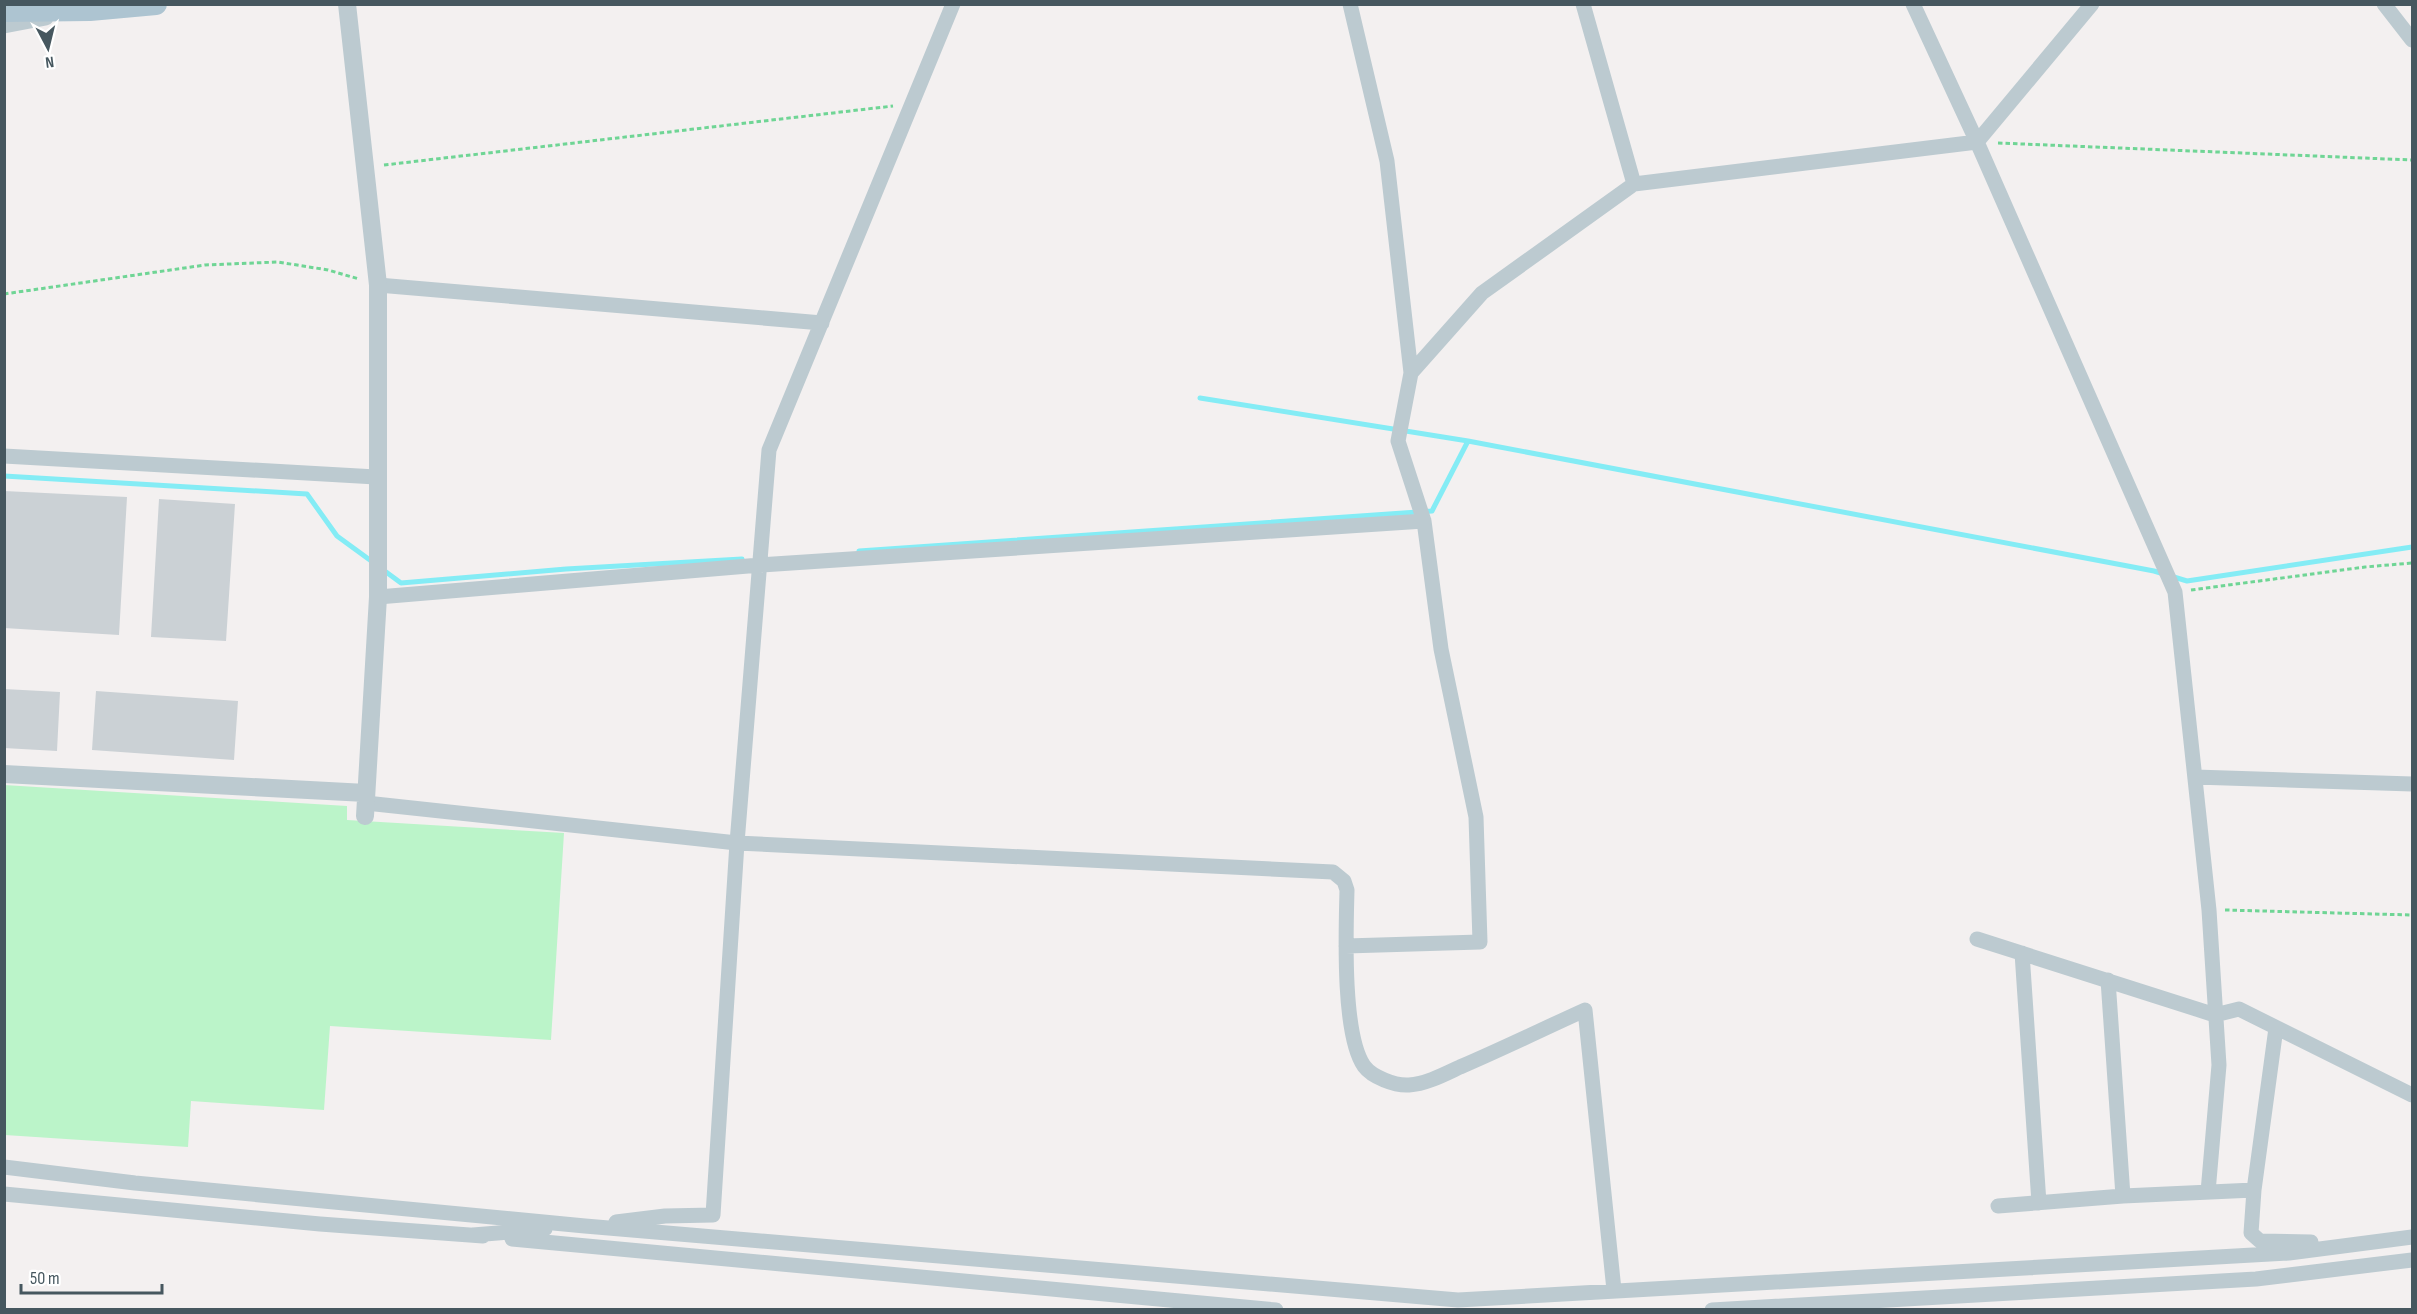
<svg xmlns="http://www.w3.org/2000/svg" width="2417" height="1314" viewBox="0 0 2417 1314" font-family="'Sofia Sans Condensed',sans-serif">
  <style>
    .green { fill: #bbf4c9 }
    .lines { fill: none; stroke-linecap: round; stroke-linejoin: round }
    .stream { stroke: #84ecf5; stroke-width: 5 }
    .building { fill: #cbd1d5 }
    .path { stroke: #6fd595; stroke-width: 3; stroke-dasharray: 4.5 3; stroke-linecap: butt }
    .minor { stroke: #bccad0; stroke-width: 15 }
    .tertiary { stroke: #bccad0; stroke-width: 18 }
    .primary { stroke: #adc4d1; stroke-width: 22 }
  </style>
  <rect width="100%" height="100%" fill="#f3f0f0"/>
  <path class="green" d="M4 785 347 806V820L564 833 551 1040 330 1026 324 1110 191 1101 188 1147 5 1135Z"/>
  <g class="lines">
    <path class="stream" d="M1200 398 1468 441
      M4 476 307 494 337 536 374 563
      M859 551 1432 511 1468 441 2154 571 2187 581 2412 547
      M382 569 401 583 566 569 742 559"/>
  </g>
  <path class="building" d="M4 491 127 497 119 635 4 628Z
    M159 499 235 504 226 641 151 637Z
    M4 689 60 692 57 751 4 748Z
    M96 691 238 701 234 760 92 750Z"/>
  <g class="lines">
    <path class="path" d="M1998 143 2412 160
      M384 165 893 106
      M4 294 205 265 278 262 328 270 359 279
      M2191 590 2365 567 2412 563
      M2225 910 2412 915"/>
    <path class="minor" d="M1583 4 1634 184
      M1913 4 1977 142 2175 592 2209 910 2219 1065 2208 1192
      M2384 4 2412 40
      M4 26 46 18
      M378 285 822 323
      M1411 373 1482 293 1634 184 1977 142 2092 4
      M4 456 376 477
      M378 597 760 565 1424 521
      M2195 777 2412 784
      M366 803 737 843 1333 872 1344 881 1347 890C1346 930 1342 1034 1364 1066 1372 1077 1395 1086 1409 1085 1426 1084 1445 1074 1460 1067 1502 1049 1543 1029 1585 1010L1614 1290
      M1977 939 2215 1015 2239 1009 2412 1095
      M1346 946 1480 942 1476 817 1441 649 1424 521 1398 441 1411 373 1387 161 1350 4
      M2022 953 2039 1203
      M2108 980 2123 1196
      M2276 1028 2254 1190 2251 1233 2260 1241 2311 1242
      M4 1167 135 1183 585 1226 1458 1300 2289 1253 2412 1237
      M4 1194 320 1224 483 1236
      M1998 1206 2123 1196 2254 1190
      M616 1222 665 1216 713 1215 737 843 769 450 953 4
      M473 1235 545 1229
      M512 1239 1276 1310
      M1712 1310 2256 1279 2412 1260"/>
    <path class="tertiary" d="M347 4 378 285V597L365 816
      M4 774 366 793"/>
    <path class="primary" d="M4 11 90 10 156 4"/>
  </g>
  <rect width="2417" height="1314" fill="none" stroke="#46575f" stroke-width="12"/>
  <g transform="translate(48 48) rotate(173)" stroke="#ffffff" stroke-width="4.5" paint-order="stroke">
  <path d="M0-4.5L10 22L0 15L-10 22Z" fill="#46575f"/>
  <text y="-9" font-size="16" font-weight="bold" text-anchor="middle" fill="#46575f">N</text>
  </g>
  <path d="M21 1284v9h141v-9" fill="none" stroke="#46575f" stroke-width="3"/>
  <text x="30" y="1284" font-size="18" fill="#46575f" stroke="#ffffff" stroke-width="4.5" paint-order="stroke">50 m</text>
</svg>
